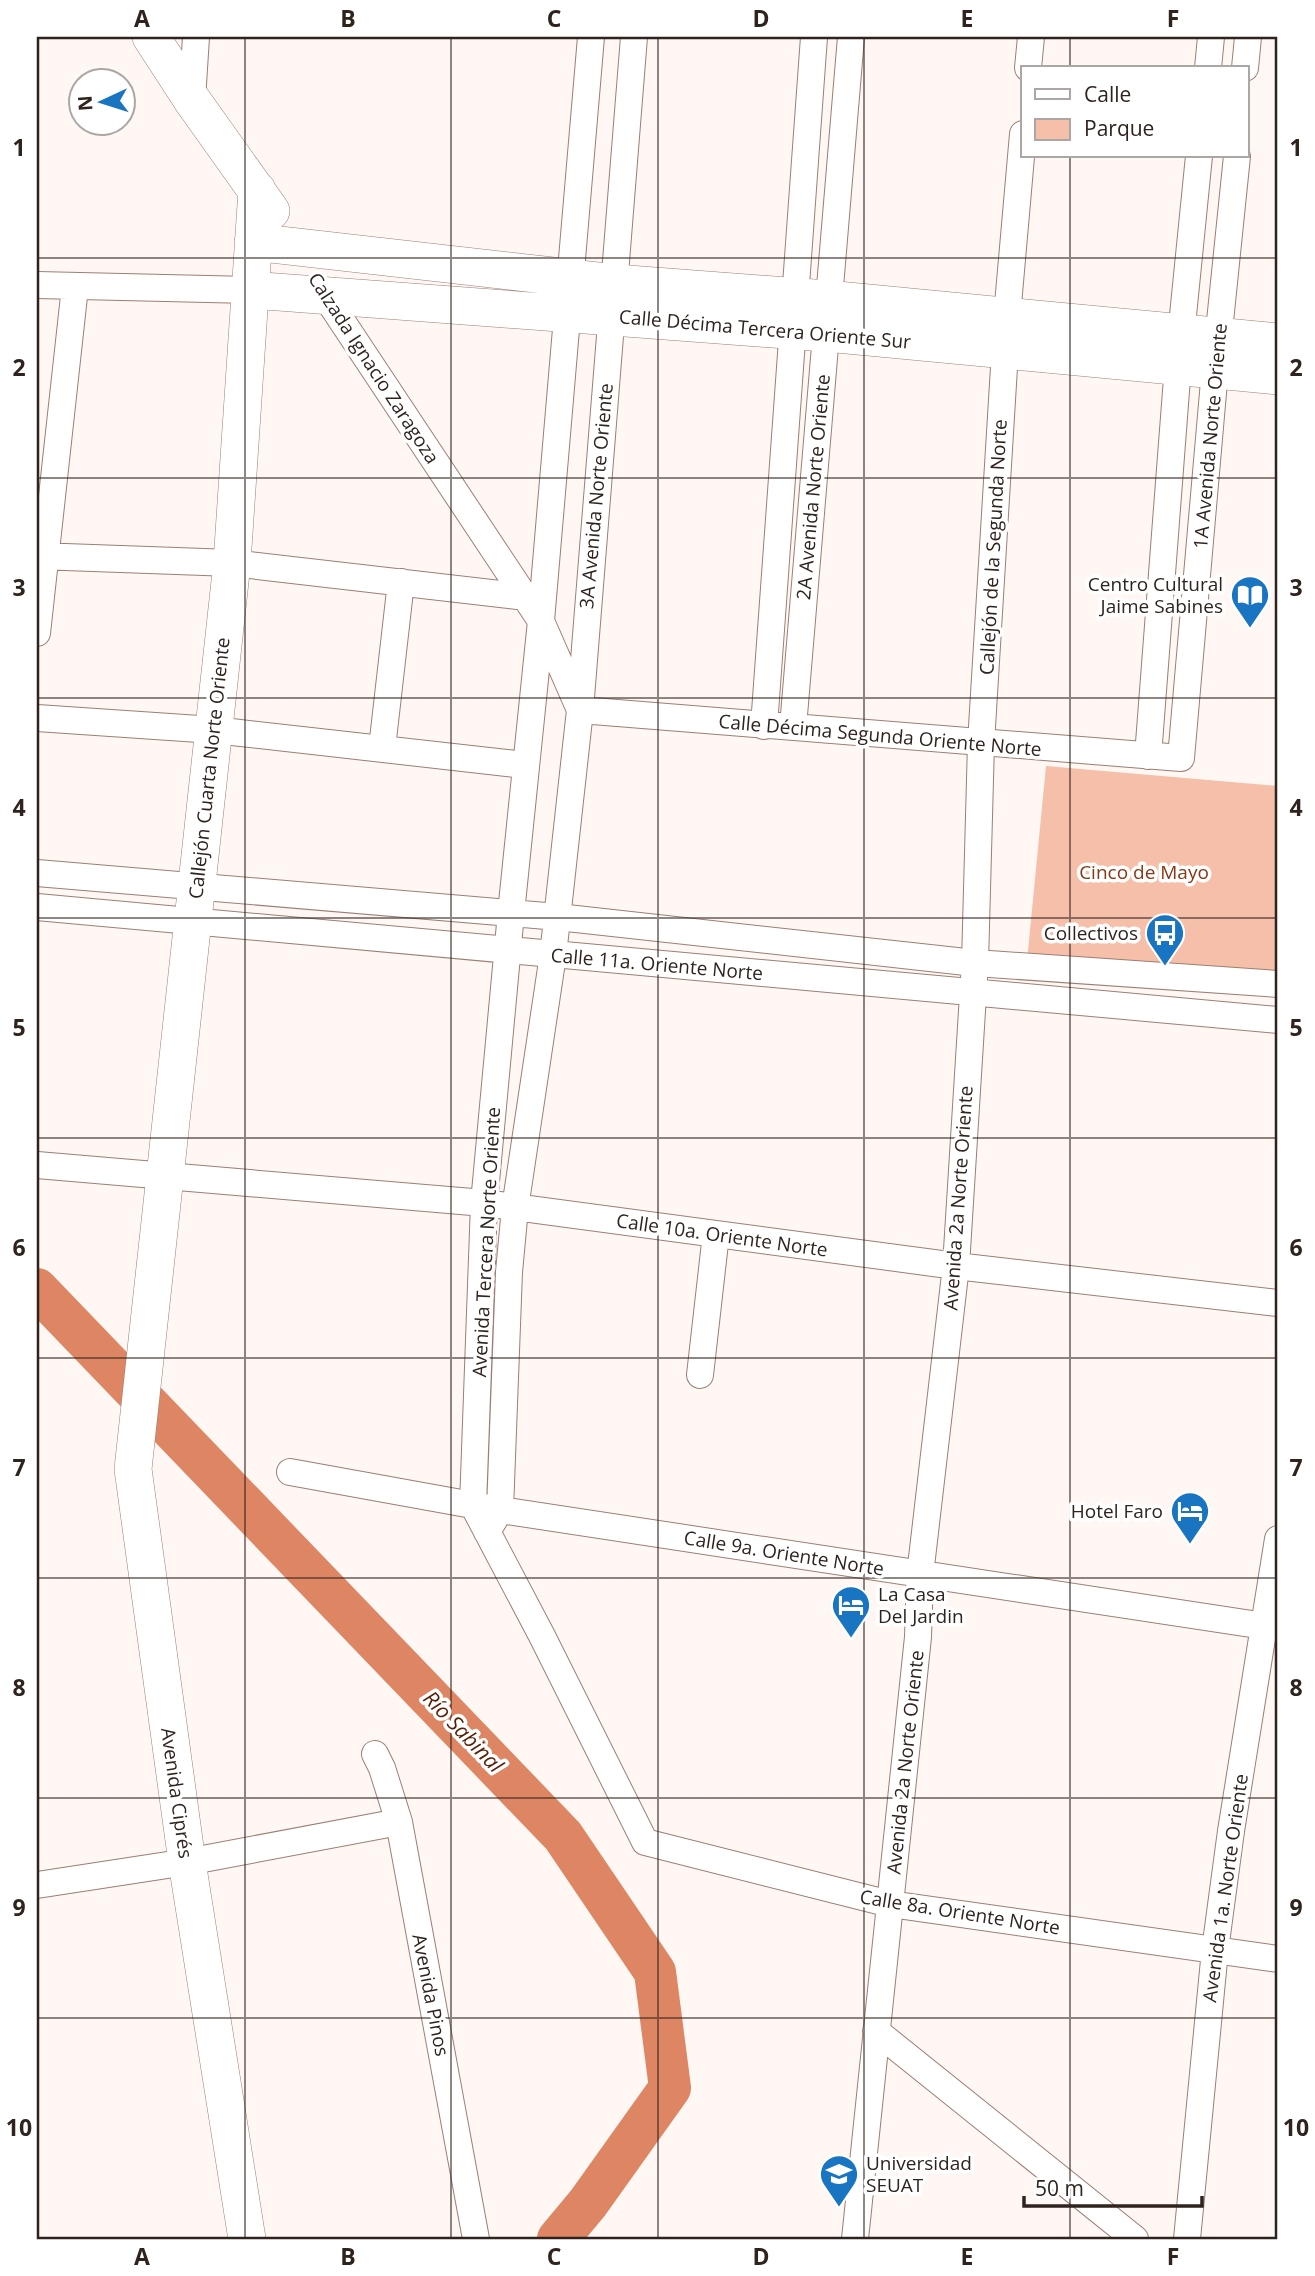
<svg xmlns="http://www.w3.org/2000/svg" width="1315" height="2276" viewBox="0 0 1315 2276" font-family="'Open Sans',sans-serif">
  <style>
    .park { fill: #f6bfaa }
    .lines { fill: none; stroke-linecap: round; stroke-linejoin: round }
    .river { stroke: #de8563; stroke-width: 42 }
    .street-casing { stroke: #9d7e72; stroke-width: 28 }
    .secondary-casing { stroke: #9d7e72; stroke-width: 38 }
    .street { stroke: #fff; stroke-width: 26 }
    .secondary { stroke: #fff; stroke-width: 37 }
    .grid { fill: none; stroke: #2f231e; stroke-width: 2; stroke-opacity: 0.55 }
    .labels { text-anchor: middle; stroke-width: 7; stroke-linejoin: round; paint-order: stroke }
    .street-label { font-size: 19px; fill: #2f231e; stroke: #fff }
    .poi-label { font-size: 19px; fill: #2f231e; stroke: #fff; text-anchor: end }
    .park-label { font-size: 19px; fill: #883814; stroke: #fff }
    .water-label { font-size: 21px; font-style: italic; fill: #571f06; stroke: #fff }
    .neatline { fill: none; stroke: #2f231e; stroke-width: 2.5 }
    .grid-label { font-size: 23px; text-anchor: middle; font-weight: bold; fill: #2f231e }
  </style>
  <rect width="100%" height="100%" fill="#fef7f4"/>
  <path class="park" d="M1046 766 1278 786V980L1027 961Z"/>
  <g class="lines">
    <path class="river" d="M37 1289 563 1836 655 1972 670 2088 588 2203 558 2239"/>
    <g class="street-casing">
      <path id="street" d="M591 37 541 621 511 913 484 1203 473 1505 542 1636 645 1842 890 1904 1278 1959
        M1028 68 1031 37
        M1208 68 1211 37
        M1245 68 1248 37
        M192 100 196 37
        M37 285 250 290
        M326 297 541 621 580 710 1181 758 1215 370 1237 156
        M1007 316 1023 134
        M37 556 232 563 526 597
        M37 633 75 287
        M37 718 214 730 525 765
        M764 726 814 37
        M793 727 851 37
        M382 748 401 582
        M1148 756 1178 365 1199 156
        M37 873 558 917 975 963 1278 984
        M37 907 1278 1020
        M37 1165 484 1203 956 1266 1278 1303
        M700 1375 716 1234
        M290 1472 500 1510 1278 1628
        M487 1532 500 1510 509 1272 515 1208 553 955 580 710 634 37
        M375 1754 382 1768 399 1822 476 2239
        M37 1885 187 1862 399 1822
        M876 2031 1135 2239
        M855 2239 918 1637 920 1575 956 1266 975 963 981 743 1005 351
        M1187 2239 1215 1950 1231 1831 1278 1539"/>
    </g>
    <g class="secondary-casing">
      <path id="secondary" d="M151 37 192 100 271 211
        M253 242 615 283 827 299 1278 342
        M250 290 826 333 1278 376
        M247 2239 187 1862 133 1469 232 563 257 190"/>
    </g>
    <use href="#street" class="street"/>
    <use href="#secondary" class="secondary"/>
  </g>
  <path class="grid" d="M245 37V2239M451 37V2239M658 37V2239M864 37V2239M1070 37V68M1070 156V2239M37 258H1278M37 478H1278M37 698H1278M37 918H1278M37 1138H1278M37 1358H1278M37 1578H1278M37 1798H1278M37 2018H1278"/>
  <defs>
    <g id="library-pin" transform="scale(2.0125)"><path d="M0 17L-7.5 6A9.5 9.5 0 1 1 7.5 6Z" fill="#1975c1" stroke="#fff"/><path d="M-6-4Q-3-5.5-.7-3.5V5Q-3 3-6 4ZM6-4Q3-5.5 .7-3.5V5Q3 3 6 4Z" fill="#fff"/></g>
    <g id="bus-pin" transform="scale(2.0125)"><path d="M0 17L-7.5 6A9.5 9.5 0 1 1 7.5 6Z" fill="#1975c1" stroke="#fff"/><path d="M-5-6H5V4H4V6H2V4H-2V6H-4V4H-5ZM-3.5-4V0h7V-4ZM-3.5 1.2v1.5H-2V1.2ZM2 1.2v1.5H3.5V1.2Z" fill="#fff"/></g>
    <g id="hotel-pin" transform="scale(2.0125)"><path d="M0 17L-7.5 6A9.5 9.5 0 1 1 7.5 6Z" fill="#1975c1" stroke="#fff"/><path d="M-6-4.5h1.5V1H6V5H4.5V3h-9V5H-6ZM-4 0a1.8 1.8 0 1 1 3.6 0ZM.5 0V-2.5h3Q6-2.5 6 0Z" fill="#fff"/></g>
    <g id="university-pin" transform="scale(2.0125)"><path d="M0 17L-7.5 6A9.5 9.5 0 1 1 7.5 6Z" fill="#1975c1" stroke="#fff"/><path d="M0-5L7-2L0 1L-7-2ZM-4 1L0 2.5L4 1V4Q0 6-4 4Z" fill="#fff"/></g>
  </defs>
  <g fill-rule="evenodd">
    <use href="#library-pin" x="1250" y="595"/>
    <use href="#bus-pin" x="1165" y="933"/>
    <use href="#hotel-pin" x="1190" y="1511"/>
    <use href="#hotel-pin" x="851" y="1605"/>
    <use href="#university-pin" x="839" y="2174"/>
  </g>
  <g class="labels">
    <g class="street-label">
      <text transform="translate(765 329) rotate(5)" y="7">Calle Décima Tercera Oriente Sur</text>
      <text transform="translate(374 368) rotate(57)" y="7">Calzada Ignacio Zaragoza</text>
      <text transform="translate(1210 436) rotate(-85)" y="7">1A Avenida Norte Oriente</text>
      <text transform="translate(813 487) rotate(-85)" y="7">2A Avenida Norte Oriente</text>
      <text transform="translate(596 496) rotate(-85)" y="7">3A Avenida Norte Oriente</text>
      <text transform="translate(993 547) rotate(-87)" y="7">Callejón de la Segunda Norte</text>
      <text transform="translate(880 735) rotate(5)" y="7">Calle Décima Segunda Oriente Norte</text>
      <text transform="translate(209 768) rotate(-84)" y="7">Callejón Cuarta Norte Oriente</text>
      <text transform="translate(657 964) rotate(5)" y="7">Calle 11a. Oriente Norte</text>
      <text transform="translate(958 1198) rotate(-86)" y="7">Avenida 2a Norte Oriente</text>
      <text transform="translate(722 1235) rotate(8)" y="7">Calle 10a. Oriente Norte</text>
      <text transform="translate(486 1242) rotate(-87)" y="7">Avenida Tercera Norte Oriente</text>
      <text transform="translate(784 1553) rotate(9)" y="7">Calle 9a. Oriente Norte</text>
      <text transform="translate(905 1762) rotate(-84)" y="7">Avenida 2a Norte Oriente</text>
      <text transform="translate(177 1793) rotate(82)" y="7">Avenida Ciprés</text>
      <text transform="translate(1225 1888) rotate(-82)" y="7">Avenida 1a. Norte Oriente</text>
      <text transform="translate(960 1912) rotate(9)" y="7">Calle 8a. Oriente Norte</text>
      <text transform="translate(431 1995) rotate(79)" y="7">Avenida Pinos</text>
    </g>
    <g class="poi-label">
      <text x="1223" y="591">Centro Cultural<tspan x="1223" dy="22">Jaime Sabines</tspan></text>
      <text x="1138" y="940">Collectivos</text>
      <text x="1163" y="1518">Hotel Faro</text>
      <text x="878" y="1601" text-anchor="start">La Casa<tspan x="878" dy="22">Del Jardin</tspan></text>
      <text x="866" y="2170" text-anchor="start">Universidad<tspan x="866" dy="22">SEUAT</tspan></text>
    </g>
    <g class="park-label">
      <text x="1144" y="879">Cinco de Mayo</text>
    </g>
    <g class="water-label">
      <text transform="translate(463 1732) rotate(46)" y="7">Río Sabinal</text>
    </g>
  </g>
  <rect width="1315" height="2276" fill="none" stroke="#ffffff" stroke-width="77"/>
  <rect x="1021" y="66" width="228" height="91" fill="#ffffff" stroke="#aca7a5" stroke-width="2"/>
  <rect x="1035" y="89" width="35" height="10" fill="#ffffff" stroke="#aca7a5" stroke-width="2"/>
  <text x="1084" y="102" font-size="21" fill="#2f231e">Calle</text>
  <rect x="1035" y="119" width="35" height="21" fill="#f6bfaa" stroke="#aca7a5" stroke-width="2"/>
  <text x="1084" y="136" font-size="21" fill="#2f231e">Parque</text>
  <g transform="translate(102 102) rotate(266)"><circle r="33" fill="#ffffff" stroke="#aca7a5" stroke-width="2"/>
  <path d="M0-5L12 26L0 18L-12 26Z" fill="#1975c1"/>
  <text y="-10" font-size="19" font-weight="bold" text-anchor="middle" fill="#2f231e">N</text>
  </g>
  <path d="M1024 2196v10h178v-10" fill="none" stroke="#2f231e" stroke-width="3.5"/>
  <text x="1035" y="2196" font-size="21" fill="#2f231e" stroke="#ffffff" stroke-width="5" paint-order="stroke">50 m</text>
  <rect x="38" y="38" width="1238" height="2200" class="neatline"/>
  <g class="grid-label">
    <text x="142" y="27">A</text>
    <text x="348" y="27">B</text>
    <text x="554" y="27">C</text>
    <text x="761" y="27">D</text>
    <text x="967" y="27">E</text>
    <text x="1173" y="27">F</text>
    <text x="19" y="156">1</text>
    <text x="1296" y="156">1</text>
    <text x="19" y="376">2</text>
    <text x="1296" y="376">2</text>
    <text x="19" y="596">3</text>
    <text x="1296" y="596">3</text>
    <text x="19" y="816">4</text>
    <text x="1296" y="816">4</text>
    <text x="19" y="1036">5</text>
    <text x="1296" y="1036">5</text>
    <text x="19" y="1256">6</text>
    <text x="1296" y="1256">6</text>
    <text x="19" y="1476">7</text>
    <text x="1296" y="1476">7</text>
    <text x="19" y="1696">8</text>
    <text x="1296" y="1696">8</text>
    <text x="19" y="1916">9</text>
    <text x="1296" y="1916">9</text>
    <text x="19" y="2136">10</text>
    <text x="1296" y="2136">10</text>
    <text x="142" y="2265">A</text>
    <text x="348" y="2265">B</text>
    <text x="554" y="2265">C</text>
    <text x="761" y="2265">D</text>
    <text x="967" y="2265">E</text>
    <text x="1173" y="2265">F</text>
  </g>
</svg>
